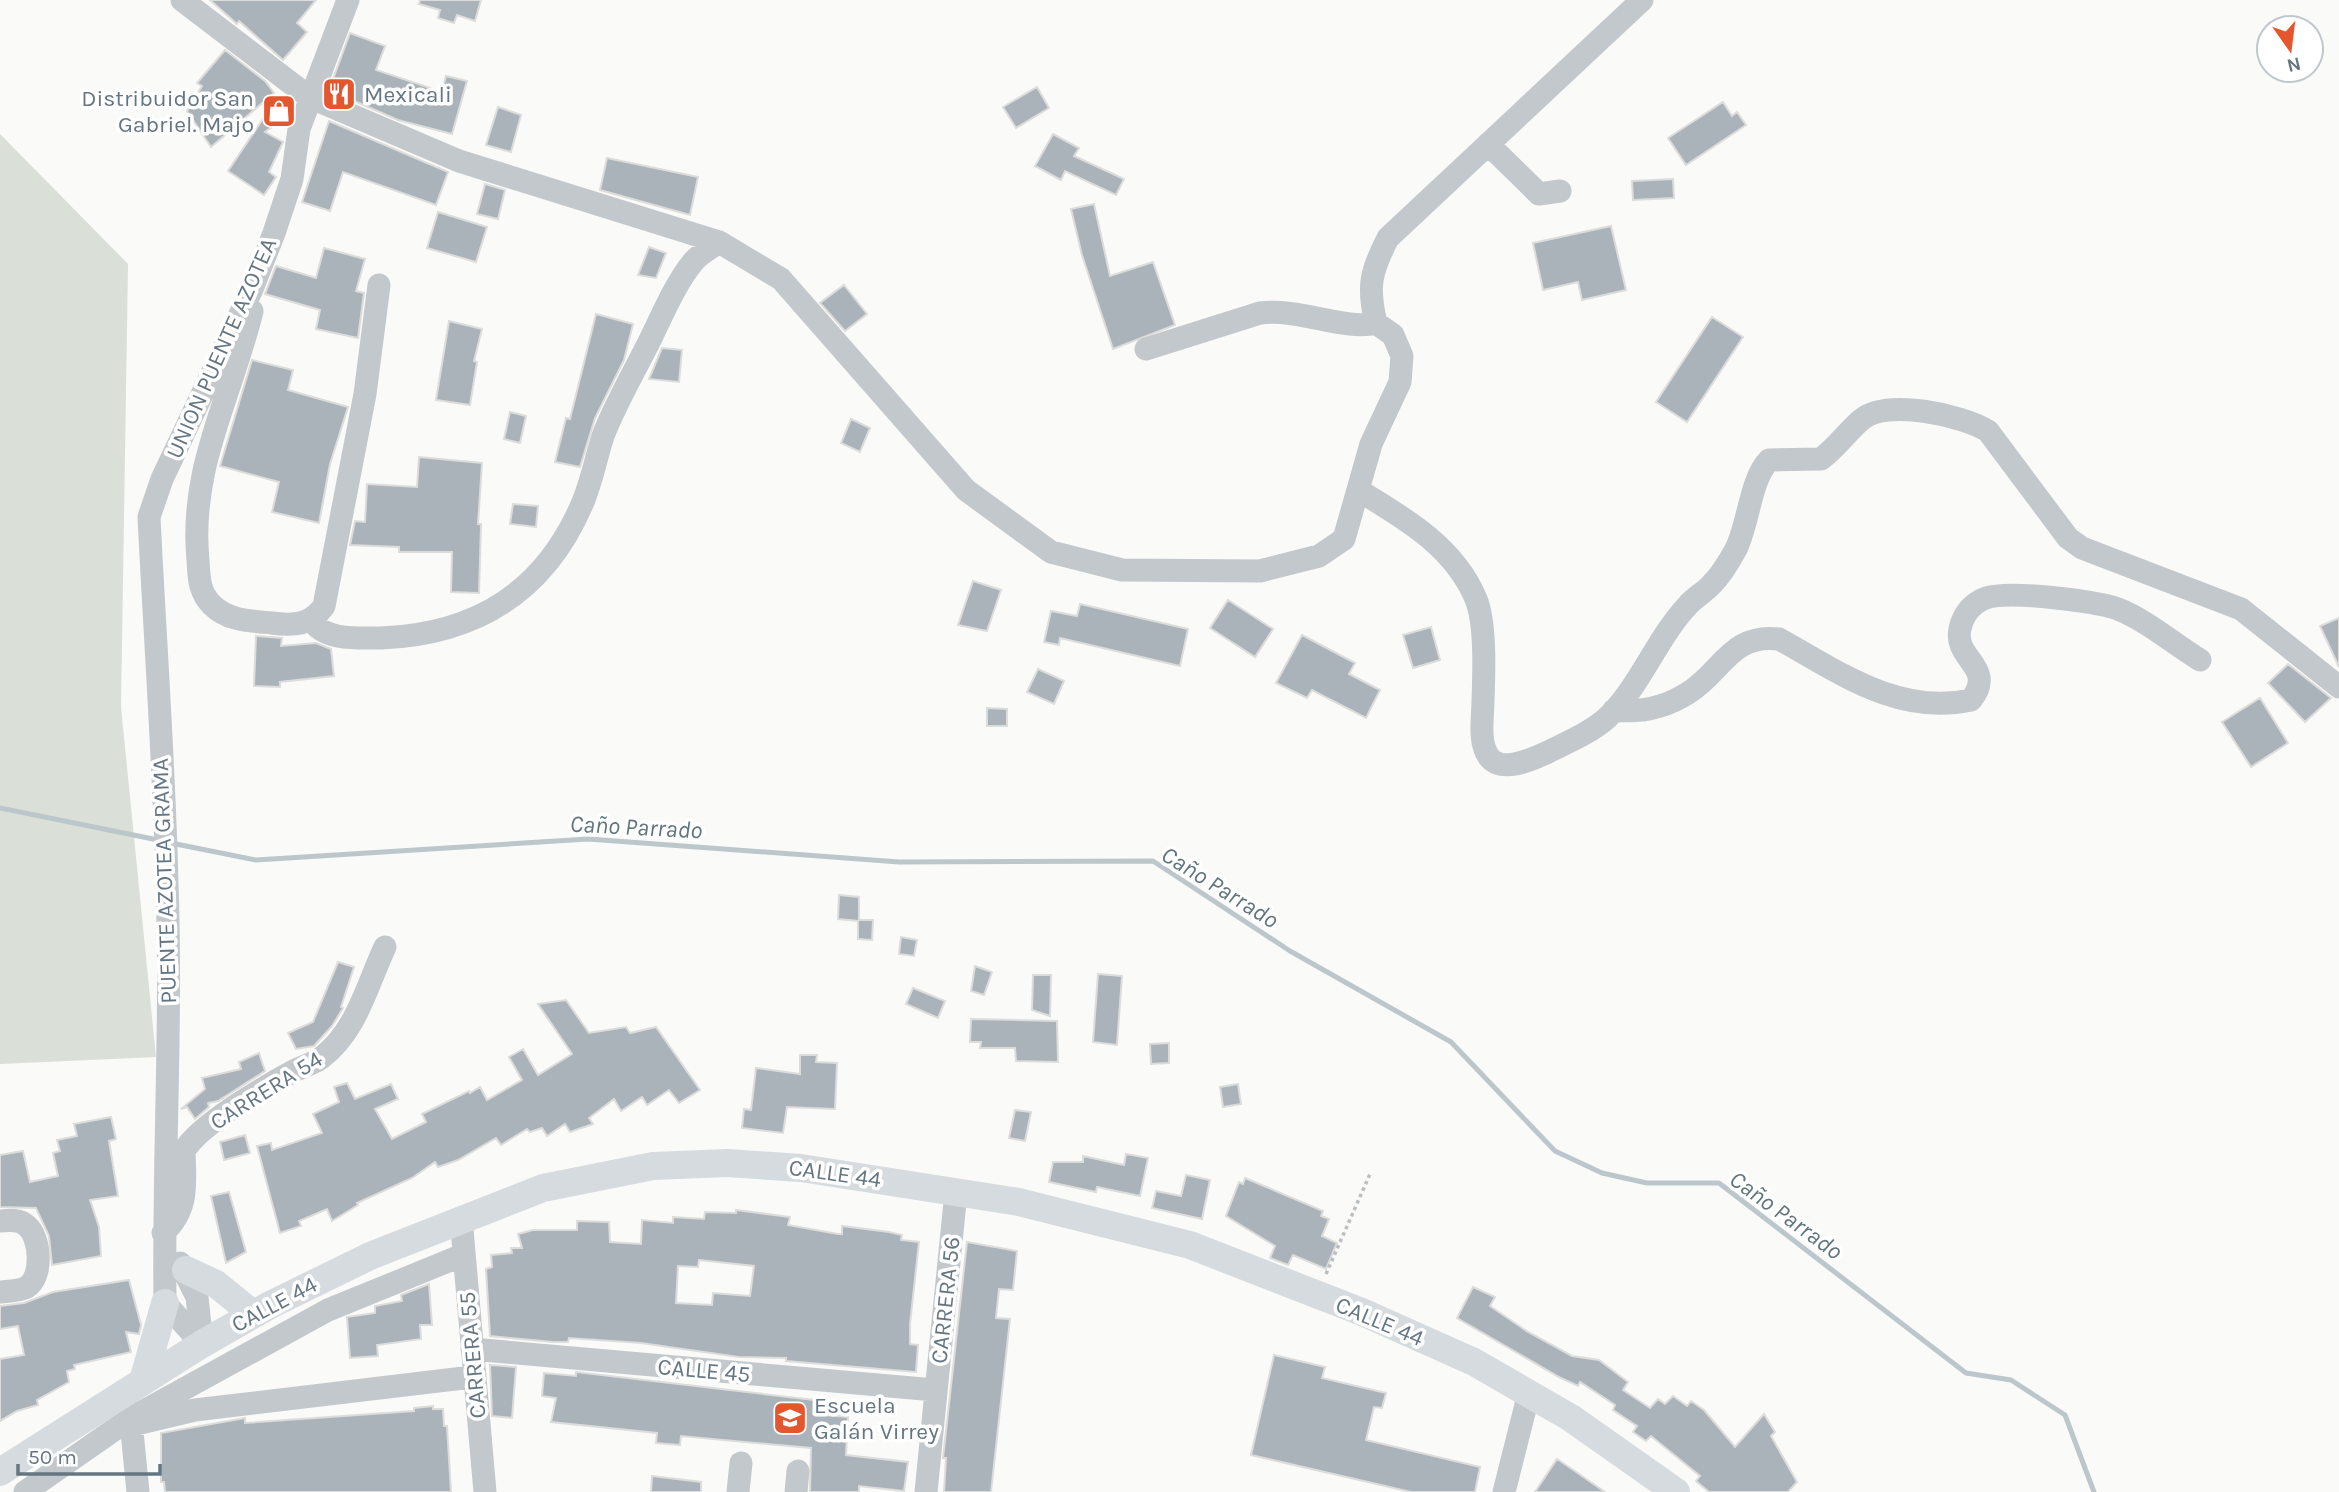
<svg xmlns="http://www.w3.org/2000/svg" width="2339" height="1492" viewBox="0 0 2339 1492" font-family="Karla,sans-serif">
  <style>
    .green { fill: #dadfd7 }
    .lines { fill: none; stroke-linecap: round; stroke-linejoin: round }
    .stream { stroke: #bbc7cb; stroke-width: 5 }
    .building { fill: #aab3b9; stroke: #dcdcda; stroke-width: 2; fill-rule: evenodd }
    .path { stroke: #bbbfc2; stroke-width: 3.5; stroke-dasharray: 3.5 3.5; stroke-linecap: butt }
    .minor { stroke: #c3c8cc; stroke-width: 23 }
    .major { stroke: #d6dbdf; stroke-width: 28 }
    .labels { text-anchor: middle; stroke-width: 7; stroke-linejoin: round; paint-order: stroke }
    .poi-label { font-size: 23px; fill: #657683; stroke: #fff; text-anchor: start }
    .street-label { font-size: 23px; fill: #657683; stroke: #fff }
    .water-label { font-size: 24px; font-style: italic; fill: #60757c; stroke: #fff }
  </style>
  <rect width="100%" height="100%" fill="#fafaf8"/>
  <path class="green" d="M0 134 128 264 121 707 156 1057 0 1064Z"/>
  <g class="lines">
    <path class="stream" d="M0 808 158 840
      M171 843 256 860 588 839 899 862 1153 861 1290 951 1451 1042 1555 1151 1602 1173 1647 1183H1719L1966 1373 2011 1380 2065 1415 2094 1492"/>
  </g>
  <path class="building" d="M210 0H316L297 23 307 32 283 60 239 21 237 24Z
    M420 0H481L475 21 457 15 454 23 438 18 440 10 419 4Z
    M350 33 385 46 376 70 442 92 446 76 467 81 452 134 398 120 329 90Z
    M225 50 265 81 274 93 211 147 187 111 202 86 197 83Z
    M1037 87 1049 108 1016 128 1003 107Z
    M275 101 287 116 265 132 283 142 269 172 276 177 264 195 228 171Z
    M1723 102 1732 116 1737 112 1746 125 1686 165 1668 138Z
    M498 107 521 115 511 152 486 145Z
    M329 121 448 172 436 205 343 172 330 211 302 202Z
    M1053 134 1079 148 1074 156 1124 179 1116 195 1065 171 1061 180 1035 166Z
    M607 158 698 177 690 215 600 190Z
    M1673 179 1674 198 1633 200 1632 181Z
    M485 184 505 190 498 219 477 214Z
    M1094 204 1110 276 1153 262 1175 325 1113 349 1082 255 1071 209Z
    M438 212 487 227 476 262 427 248Z
    M1611 226 1626 290 1582 300 1578 282 1543 290 1533 243Z
    M649 247 666 253 656 278 638 275Z
    M324 248 365 259 356 291 364 293 358 338 316 329 320 310 265 294 276 266 316 278Z
    M844 285 867 314 845 331 820 303Z
    M596 314 633 324 624 360 595 418 580 467 555 462 566 418 570 419Z
    M1712 317 1743 337 1687 422 1656 402Z
    M449 321 482 329 474 361 477 362 470 405 436 400Z
    M662 348 682 350 679 382 649 379Z
    M252 360 293 370 288 390 348 407 330 464 319 523 272 512 279 482 220 466Z
    M510 412 526 416 520 443 504 439Z
    M851 419 870 428 860 452 841 443Z
    M419 457 482 463 478 524H481L479 593 451 592 452 552H399V547L350 545 355 521 365 522 367 484 417 487Z
    M513 504 538 506 536 527 510 524Z
    M973 581 1001 590 987 631 958 625Z
    M1228 600 1273 629 1255 657 1210 628Z
    M1080 604 1188 629 1180 666 1060 638 1059 645 1044 642 1051 611 1077 616Z
    M2339 618V667L2320 626Z
    M1431 627 1440 660 1413 668 1403 635Z
    M1302 635 1355 663 1349 674 1380 690 1366 718 1312 690 1307 698 1276 683Z
    M256 636 282 638 281 646 316 643 331 649 334 676 280 682V687L254 686Z
    M2288 664 2331 698 2305 722 2268 683Z
    M1038 669 1064 681 1054 704 1027 692Z
    M2260 698 2288 743 2251 767 2222 722Z
    M987 708 1007 709V726H987Z
    M839 895 859 897V920H873L872 940 858 939V921L838 919Z
    M901 937 917 940 914 956 899 954Z
    M338 962 354 967 341 1007 343 1008 332 1026 314 1046 296 1049 288 1033 313 1022Z
    M975 966 992 972 984 995 971 991Z
    M1098 974 1122 976 1117 1045 1093 1042Z
    M1033 975H1051L1050 1016 1032 1010Z
    M913 988 945 1001 938 1018 906 1004Z
    M566 1000 589 1033 626 1027 630 1033 656 1027 700 1090 679 1103 669 1090 647 1105 642 1097 621 1111 614 1099 589 1118 593 1124 570 1132 565 1124 547 1136 542 1128 530 1132 527 1129 501 1145 496 1138 458 1160 438 1167 435 1162 412 1178 357 1203 358 1205 332 1221 327 1209 299 1221 301 1226 280 1233 257 1146 271 1143 272 1150 322 1133 313 1114 339 1102 334 1087 347 1083 355 1099 391 1084 398 1099 375 1109 392 1139 426 1122 422 1114 469 1091 470 1093 480 1087 487 1100 522 1080 509 1057 523 1049 538 1075 572 1054 538 1004Z
    M971 1019 1057 1021 1058 1062 1016 1061 1015 1048H980L981 1042H970Z
    M1169 1043V1063L1151 1064 1150 1044Z
    M259 1053 265 1071 218 1101 208 1103 209 1107 195 1119 187 1107 181 1109 205 1089 202 1078 241 1069 239 1062Z
    M800 1055H817L816 1062 837 1063 835 1109 787 1107 783 1133 742 1128 744 1109 751 1110 756 1068 800 1074Z
    M1238 1084 1241 1104 1223 1107 1220 1087Z
    M1015 1110 1031 1112 1025 1141 1009 1138Z
    M111 1117 116 1139 109 1141 118 1196 90 1200 99 1227 101 1256 52 1265 49 1236 36 1208 0 1207V1155L23 1151 30 1182 58 1176 53 1153 60 1151 57 1140 77 1136 74 1124Z
    M245 1135 250 1153 224 1160 220 1142Z
    M1126 1154 1148 1158 1140 1196 1097 1187 1096 1192 1049 1182 1053 1162H1083V1156L1124 1165Z
    M1186 1175 1210 1180 1202 1219 1152 1208 1156 1191 1181 1196Z
    M1245 1178 1323 1211 1321 1216 1329 1219 1322 1236 1337 1243 1326 1269 1293 1255 1288 1265 1270 1258 1275 1246 1226 1216 1239 1182 1243 1184Z
    M229 1192 246 1252 226 1263 211 1196Z
    M736 1210 790 1217 788 1225 838 1234H842V1226L889 1232 902 1235 901 1240 919 1242 910 1324V1344L918 1345 916 1372 786 1361V1358L739 1357 641 1343 569 1338 568 1342H553L490 1336 486 1269 492 1267 491 1255 512 1253 511 1248H522L518 1234 533 1230H577V1221L609 1222 610 1242 641 1244 642 1220 673 1223V1217L704 1219 705 1212 736 1213ZM699 1260 754 1266 750 1296 713 1293 712 1305 676 1303 678 1266 698 1267Z
    M967 1242 1017 1251 1013 1290 999 1289 996 1318 1010 1319 991 1492H944L946 1458H943Z
    M129 1280 141 1325 139 1334 126 1332 131 1352 74 1365 75 1369 67 1371 69 1382 37 1400 38 1405 17 1411 0 1421V1359L24 1355 18 1326 0 1329V1306L24 1303 53 1292Z
    M429 1284 432 1325H420L421 1339 377 1345 378 1356 350 1358 347 1317 375 1313V1306L402 1301 401 1295Z
    M1473 1287 1495 1297 1490 1306 1528 1332 1572 1356 1599 1360 1628 1382 1623 1390 1650 1408 1658 1399 1665 1404 1673 1396 1687 1406 1691 1401 1704 1410 1735 1447 1764 1414 1775 1432 1771 1436 1797 1482 1788 1492H1709L1696 1481 1700 1476 1651 1436 1646 1441 1633 1432 1637 1426 1613 1410 1615 1405 1580 1382 1578 1386 1559 1377 1457 1318Z
    M1274 1355 1325 1367 1322 1378 1386 1393 1382 1408 1374 1407 1366 1440 1480 1467 1475 1492H1411L1251 1455Z
    M490 1365 516 1367 512 1418 492 1416Z
    M576 1372 814 1400 813 1414 848 1417 846 1455 908 1462 904 1491 859 1486V1492H810L811 1448 681 1436 680 1445 656 1443 657 1433 551 1422 556 1398 542 1396 544 1373 576 1376Z
    M433 1406V1409H443L444 1426H447L451 1492H165L164 1482H161V1433L245 1418V1423L414 1411V1408Z
    M1557 1459 1566 1465 1605 1492H1535Z
    M652 1476 701 1482V1492H651Z"/>
  <g class="lines">
    <path class="path" d="M1326 1274 1370 1174"/>
    <path class="minor" d="M182 0 309 97 459 161 719 242 781 279 966 490 1051 552 1122 570 1260 571 1319 556 1344 539 1371 444 1400 382 1402 356 1393 335 1376 323C1367 286 1371 271 1388 238L1642 0
      M1488 144 1539 194 1560 191
      M252 311C231 398 189 468 198 560 199 578 199 592 212 605 228 621 251 621 272 623 294 626 311 625 324 606L365 394 379 285
      M1146 349 1260 313C1300 308 1345 331 1376 323
      M1358 490C1404 518 1454 546 1476 599 1486 624 1484 673 1483 700 1483 717 1478 742 1489 757 1502 774 1533 759 1548 752 1568 742 1592 732 1608 717 1640 686 1657 638 1688 605 1695 597 1705 592 1712 584 1721 575 1730 560 1736 549 1749 523 1750 480 1769 460L1821 459C1837 447 1847 432 1861 420 1886 398 1962 415 1988 431L2068 538 2082 548 2241 609 2339 687
      M312 620C323 641 360 638 381 638 477 634 545 592 583 502 592 480 596 458 603 436 616 402 636 369 652 336 664 311 676 283 693 262 699 254 711 248 719 242
      M1614 710C1640 713 1666 707 1688 693 1722 672 1731 633 1779 639 1839 672 1898 716 1971 700 1997 667 1953 659 1960 629 1963 615 1972 603 1986 598 2009 590 2095 601 2118 609 2146 620 2174 644 2200 660
      M461 1218 485 1492
      M0 1221C9 1220 20 1219 27 1226 41 1238 43 1277 27 1287 20 1291 9 1291 0 1292
      M163 1233C189 1210 185 1183 184 1151 199 1125 264 1087 292 1072 301 1067 313 1064 321 1058 357 1031 367 985 385 947
      M180 1263 197 1297 202 1344
      M202 1344 165 1303C163 1163 172 1023 167 883 164 761 155 639 149 517L162 479 252 289 274 233 292 179 299 129 348 0
      M472 1349 935 1390
      M130 1412 138 1492
      M136 1424 195 1410 472 1377
      M25 1492 131 1418 328 1310 463 1255
      M738 1492 741 1463
      M796 1492 798 1471
      M926 1492 956 1192
      M1504 1492 1529 1393"/>
    <path class="major" d="M186 1270 216 1284 253 1314
      M143 1381 165 1303
      M0 1472 202 1344 270 1305 370 1256 543 1188 653 1166 727 1163 801 1168 1019 1202 1190 1245 1362 1312 1474 1362 1571 1418 1676 1492"/>
  </g>
  <defs>
    <g id="restaurant-square" transform="scale(1.75)"><rect x="-9" y="-9" width="18" height="18" rx="4" fill="#e4572e" stroke="#fff"/><path d="M-5-6h1v4h1v-4h1v4h1v-4h1v5L-1.5 .5V6h-2V.5L-5-1ZM5-6V6H3V1.5H1.5Q1.5-4 5-6Z" fill="#fff"/></g>
    <g id="shop-square" transform="scale(1.75)"><rect x="-9" y="-9" width="18" height="18" rx="4" fill="#e4572e" stroke="#fff"/><path d="M-5-2.5h2.3a2.7 3.5 0 0 1 5.4 0H5L5.5 6h-11ZM-1.5-2.5h3a1.5 2.3 0 0 0-3 0Z" fill="#fff"/></g>
    <g id="school-square" transform="scale(1.75)"><rect x="-9" y="-9" width="18" height="18" rx="4" fill="#e4572e" stroke="#fff"/><path d="M0-5L7-2L0 1L-7-2ZM-4 1L0 2.5L4 1V4Q0 6-4 4Z" fill="#fff"/></g>
  </defs>
  <g fill-rule="evenodd">
    <use href="#restaurant-square" x="339" y="94"/>
    <use href="#shop-square" x="279" y="111"/>
    <use href="#school-square" x="790" y="1418"/>
  </g>
  <g class="labels">
    <g class="poi-label">
      <text x="364" y="102">Mexicali</text>
      <text x="254" y="106" text-anchor="end">Distribuidor San<tspan x="254" dy="26">Gabriel. Majo</tspan></text>
      <text x="814" y="1413">Escuela<tspan x="814" dy="26">Galán Virrey</tspan></text>
    </g>
    <g class="street-label">
      <text transform="translate(221 348) rotate(-66)" y="8">UNION PUENTE AZOTEA</text>
      <text transform="translate(164 881) rotate(-92)" y="8">PUENTE AZOTEA GRAMA</text>
      <text transform="translate(266 1090) rotate(-32)" y="8">CARRERA 54</text>
      <text transform="translate(835 1173) rotate(8)" y="8">CALLE 44</text>
      <text transform="translate(945 1300) rotate(-84)" y="8">CARRERA 56</text>
      <text transform="translate(274 1304) rotate(-28)" y="8">CALLE 44</text>
      <text transform="translate(1380 1321) rotate(23)" y="8">CALLE 44</text>
      <text transform="translate(472 1355) rotate(-95)" y="8">CARRERA 55</text>
      <text transform="translate(704 1370) rotate(5)" y="8">CALLE 45</text>
    </g>
    <g class="water-label">
      <text transform="translate(636 827) rotate(3)" y="8">Caño Parrado</text>
      <text transform="translate(1220 887) rotate(32)" y="8">Caño Parrado</text>
      <text transform="translate(1786 1215) rotate(36)" y="8">Caño Parrado</text>
    </g>
  </g>
  <g transform="translate(2290 49) rotate(166)"><circle r="33" fill="#ffffff" stroke="#c1c8cd" stroke-width="2"/>
  <path d="M0-5L12 26L0 18L-12 26Z" fill="#e4572e"/>
  <text y="-10" font-size="19" font-weight="bold" text-anchor="middle" fill="#657683">N</text>
  </g>
  <path d="M18 1464v10h142v-10" fill="none" stroke="#657683" stroke-width="3.5"/>
  <text x="28" y="1464" font-size="21" fill="#657683" stroke="#ffffff" stroke-width="5" paint-order="stroke">50 m</text>
</svg>
